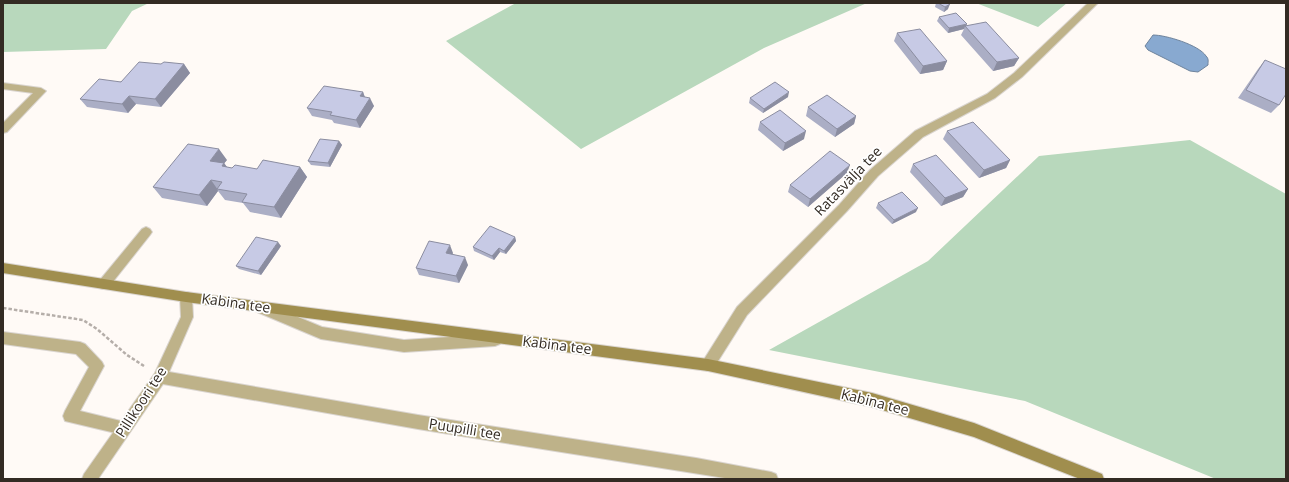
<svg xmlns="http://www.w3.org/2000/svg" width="1289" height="482" viewBox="0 0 1289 482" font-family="'Open Sans',sans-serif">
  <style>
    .green { fill: #b8d8bc }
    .water { fill: #88a9d0; stroke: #6e839c }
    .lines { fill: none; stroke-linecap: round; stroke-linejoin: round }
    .lane-casing { stroke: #dad5d0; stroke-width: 2 }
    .street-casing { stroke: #dad5d0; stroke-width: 2 }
    .secondary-casing { stroke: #dad5d0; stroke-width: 2 }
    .path { stroke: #b5aea9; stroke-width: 2.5; stroke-dasharray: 3.5 2; stroke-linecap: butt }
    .lane { fill: #beb289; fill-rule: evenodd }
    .street { fill: #beb289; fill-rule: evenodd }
    .secondary { fill: #a08e4e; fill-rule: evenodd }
    .wall { fill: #abaec5 }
    .shaded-wall { fill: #8b8da0 }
    .building { fill: #c7cae5; stroke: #8b8da0 }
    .labels { text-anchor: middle; stroke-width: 3.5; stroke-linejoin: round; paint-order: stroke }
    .street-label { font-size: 14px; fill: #332b23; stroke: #fff }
  </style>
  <rect width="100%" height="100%" fill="#fffaf6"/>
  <path class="green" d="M3 3H149L132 11 106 49 3 52Z
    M516 3H867L764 48 581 149 446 41Z
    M976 3H1067L1038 27Z
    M1190 140 1286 194V479H1216L1025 401 769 350 928 261 1039 156Z"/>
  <path class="water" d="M1153 35C1166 35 1199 45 1206 56 1209 59 1208 61 1208 65L1198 72 1190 71 1148 50 1145 46Z"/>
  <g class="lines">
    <g class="lane-casing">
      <path id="lane" d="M3 83 41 88 46 91 7 132 3 133V123L33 93 3 89Z
        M146 227 150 229 152 232 150 235 108 288 104 289 100 288 98 284 100 280 142 229Z
        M262 302 322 327 404 340 495 334 500 336 502 340 500 344 495 346 404 352 321 339 257 312 256 308 257 304Z
        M3 332 80 342 85 344 102 362 104 366 80 411 129 423 131 428 129 433 124 435 65 421 63 416 65 411 89 367 76 354 3 344Z"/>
    </g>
    <g class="street-casing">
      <path id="street" d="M1088 3H1098L1022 77 995 98 923 137 878 176 847 211 747 315 713 369 708 371 703 369 701 365 703 361 737 307 839 205 870 170 915 131 987 94 1014 73Z
        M186 292 190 293 192 297 193 317 169 372 418 415 696 458 771 472 776 474 778 479H731L418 429 163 384 98 479H82L84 474 155 373 181 317 180 297 182 293Z"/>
    </g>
    <g class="secondary-casing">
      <path id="secondary" d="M3 263 186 292 708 359 872 393 974 423 1102 474 1104 479H1080L974 437 872 407 708 371 186 302 3 273Z"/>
    </g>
    <path class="path" d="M3 308 83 320 97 329 127 355 144 366"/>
    <use href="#lane" class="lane"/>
    <use href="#street" class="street"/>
    <use href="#secondary" class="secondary"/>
  </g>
  <path class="wall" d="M936 3H947L948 9 944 12 935 7Z
    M939 17 966 26 1019 58 1014 66 993 71 961 35 964 29 948 33 937 21Z
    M897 33 947 61 943 70 920 74 894 41Z
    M1265 60 1279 105 1271 113 1238 98 1258 69Z
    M161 64H184L190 73 161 107 136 104 128 113 87 107 80 99Z
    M363 92 365 97 374 106 360 128 334 123 332 120 312 116 307 108Z
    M788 97 763 113 749 103 750 98Z
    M808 107 856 116 854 124 835 137 806 116Z
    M760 122 804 139 783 151 758 130Z
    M947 131 1010 160 1006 168 979 178 943 139Z
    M339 141 342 145 330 167 311 165 308 161Z
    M227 160 224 163 227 167 232 168 257 169 300 167 307 177 281 218 250 212 243 203 225 200 218 191 207 206 162 198 153 187Z
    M913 164 968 189 963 197 941 206 910 172Z
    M847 173 808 207 788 192 790 185Z
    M878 203 916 212 892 224 876 208Z
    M515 237 516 241 506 254 500 252 494 260 474 251 473 247Z
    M281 246 261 275 239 269 236 266Z
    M453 253 452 255 468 265 459 283 419 275 416 268Z"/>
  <path class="shaded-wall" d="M950 4 948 9 944 12 945 7Z
    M967 24 966 27 965 26 964 29 948 33 949 28Z
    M1019 58 1014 66 993 71 997 62Z
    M947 61 943 70 920 74 923 66Z
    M184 64 190 73 161 107 155 99Z
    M363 92 366 101 360 96Z
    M789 92 788 97 763 113 764 109Z
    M129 96 136 104 128 113 122 104Z
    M370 98 374 106 360 128 356 120Z
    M856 116 854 124 835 137 837 129Z
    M806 131 804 139 783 151 785 143Z
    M339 141 342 145 330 167 328 163Z
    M219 149 227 160 222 166 224 163 232 174 210 161Z
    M1010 160 1006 168 979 178 984 170Z
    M850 165 847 173 808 207 810 199Z
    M300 167 307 177 281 218 274 207Z
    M211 180 218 190 217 189 218 191 207 206 199 195Z
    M968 189 963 197 941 206 945 198Z
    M918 208 916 212 892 224 894 220Z
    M515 237 516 241 506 254 504 251Z
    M278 242 281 246 261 275 258 271Z
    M450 245 453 253 449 261 446 253Z
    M499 248 500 252 494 260 492 256Z
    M465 257 468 265 459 283 456 276Z"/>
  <path class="building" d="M938 3H947L950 4 945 7Z
    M956 13 967 24 949 28 939 17Z
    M986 22 1019 58 997 62 965 26Z
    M920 29 947 61 923 66 897 33Z
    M1265 60 1286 69V94L1279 105 1246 90Z
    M139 62 161 64 164 62 184 64 155 99 129 96 122 104 80 99 99 79 121 82Z
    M775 82 789 92 764 109 750 98Z
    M324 86 363 92 360 96 370 98 356 120 330 115 332 112 307 108Z
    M827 95 856 116 837 129 808 107Z
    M780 110 806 131 785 143 760 122Z
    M973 122 1010 160 984 170 947 131Z
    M320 139 339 141 328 163 308 161Z
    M188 144 219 149 210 161 224 163 222 166 232 168 235 165 257 169 263 160 300 167 274 207 242 202 247 194 217 189 222 182 211 180 199 195 153 187Z
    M830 151 850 165 810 199 790 185Z
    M936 155 968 189 945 198 913 164Z
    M902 192 918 208 894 220 878 203Z
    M490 226 515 237 504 251 499 248 492 256 473 247Z
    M256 237 278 242 258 271 236 266Z
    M429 241 450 245 446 253 465 257 456 276 416 268Z"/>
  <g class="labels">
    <g class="street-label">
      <text transform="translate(848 181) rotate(-46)" y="5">Ratasvälja tee</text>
      <text transform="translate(236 303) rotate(8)" y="5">Kabina tee</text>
      <text transform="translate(557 345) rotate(7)" y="5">Kabina tee</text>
      <text transform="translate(141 402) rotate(-57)" y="5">Pillikoori tee</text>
      <text transform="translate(875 402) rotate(14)" y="5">Kabina tee</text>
      <text transform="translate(465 429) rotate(9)" y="5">Puupilli tee</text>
    </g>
  </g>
  <rect width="1289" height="482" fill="none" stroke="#332b23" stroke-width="8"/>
</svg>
